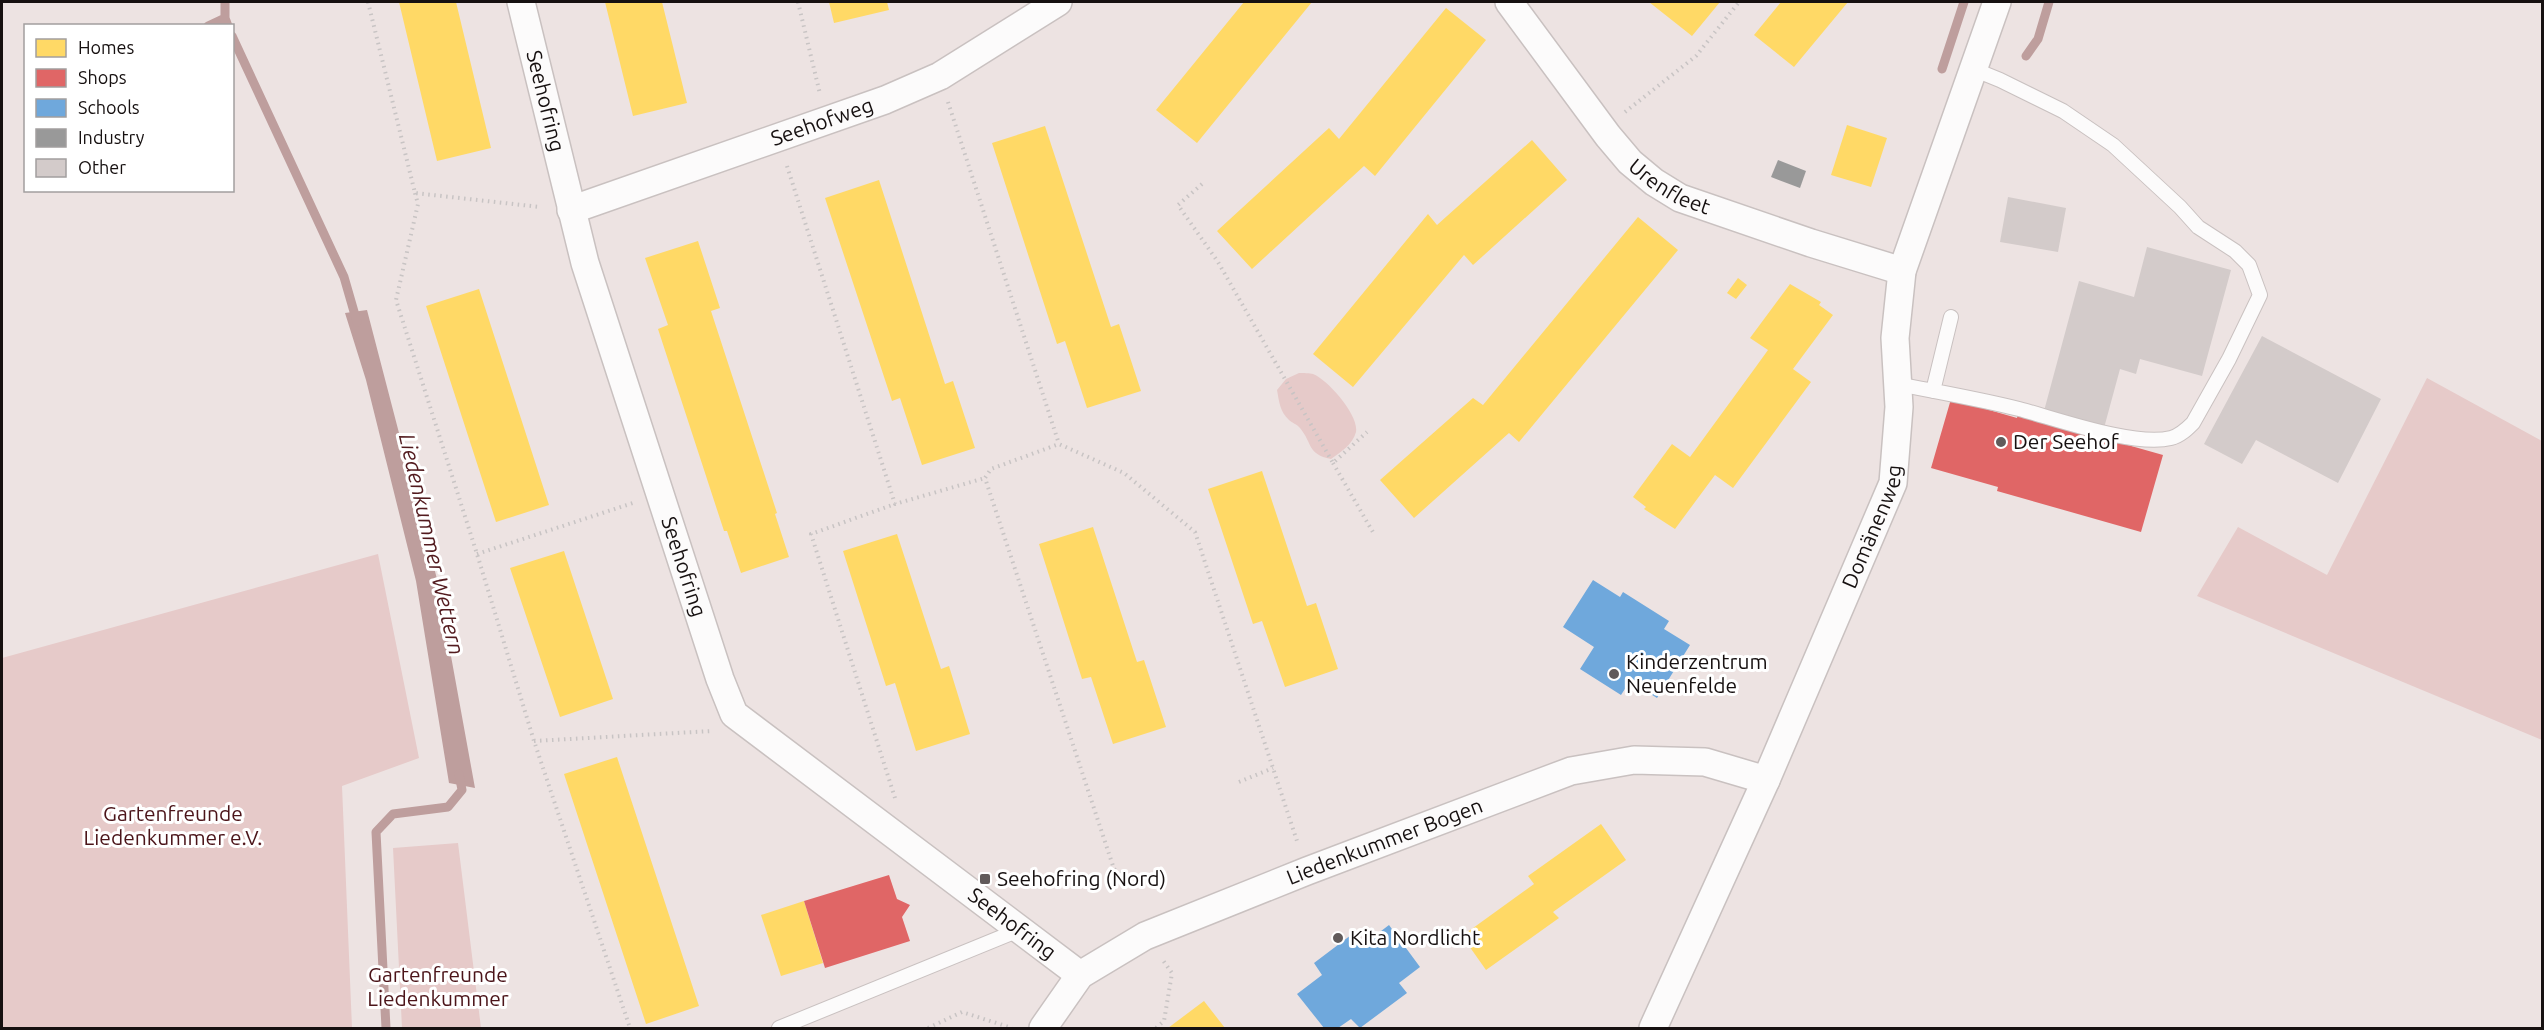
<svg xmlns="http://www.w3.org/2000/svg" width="2544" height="1030" viewBox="0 0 2544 1030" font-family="Ubuntu,sans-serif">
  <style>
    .green { fill: #e6cac9 }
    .water { fill: #be9e9d }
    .homes { fill: #ffd966 }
    .shops { fill: #e06666 }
    .schools { fill: #6fa8dc }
    .industry { fill: #999 }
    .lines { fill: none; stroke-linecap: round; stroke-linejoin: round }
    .stream { stroke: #be9e9d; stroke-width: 9 }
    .building { fill: #d3cbca }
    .lane-casing { stroke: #c9c1c0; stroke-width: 16 }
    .street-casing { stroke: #c9c1c0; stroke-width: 30 }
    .path { stroke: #c8c4c4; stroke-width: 4; stroke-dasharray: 1.5 4.5; stroke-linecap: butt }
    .lane { stroke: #fcfbfb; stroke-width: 14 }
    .street { stroke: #fcfbfb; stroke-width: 27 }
    .poi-dot { fill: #615a5a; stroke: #fff; stroke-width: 2 }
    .labels { text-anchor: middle; stroke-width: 6; stroke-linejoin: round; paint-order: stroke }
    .street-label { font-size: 21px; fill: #161010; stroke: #fff }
    .poi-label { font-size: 21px; fill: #161010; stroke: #fff; text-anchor: start }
    .park-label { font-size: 21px; fill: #4b1419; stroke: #fff }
    .water-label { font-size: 22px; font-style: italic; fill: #521a1e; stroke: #fff }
  </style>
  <rect width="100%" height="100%" fill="#ede3e2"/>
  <path class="green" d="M1299 373C1303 373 1310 373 1313 374 1328 380 1359 415 1356 432 1353 444 1341 452 1331 459 1307 454 1313 444 1300 428 1297 424 1292 423 1289 420 1280 412 1279 401 1277 390L1286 379Z
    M2427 378 2542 441V740L2197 596 2238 527 2327 575Z
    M378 554 419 758 342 786 352 1028H2V658Z
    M458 843 481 1028H402L393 848Z"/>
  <path class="water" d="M367 310 437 579 475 788 449 783 416 581 366 380 345 313Z"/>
  <path class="homes" d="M399 2H456L491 148 437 161Z
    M605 2H662L687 103 633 116Z
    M829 2H887L889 10 834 23Z
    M1244 2H1312L1197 143 1156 110Z
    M1649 2H1720L1692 36Z
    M1781 2H1848L1794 67 1754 35Z
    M1446 8 1486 40 1375 176 1364 166 1252 269 1217 231 1329 128 1339 139Z
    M1847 125 1887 138 1871 187 1831 175Z
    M1045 126 1111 327 1119 324 1141 391 1087 408 1065 341 1057 344 992 143Z
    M1532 140 1567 180 1473 265 1464 255 1353 387 1313 354 1428 214 1437 225Z
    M879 180 945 384 953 381 975 448 922 465 900 398 892 401 825 198Z
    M1638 217 1678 250 1519 442 1509 433 1414 518 1380 480 1473 398 1483 405Z
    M698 241 720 308 711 311 777 513 775 514 789 557 741 573 727 531H724L658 329 668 325 645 258Z
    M1738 278 1747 285 1736 299 1727 293Z
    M1790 284 1821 302 1819 305 1833 315 1793 369 1811 382 1733 488 1715 475 1675 529 1644 509 1646 507 1633 497 1672 444 1690 457 1755 368 1768 350 1750 338Z
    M479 289 549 505 496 522 426 306Z
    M1262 471 1307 606 1316 603 1338 669 1285 687 1262 621 1253 624 1208 489Z
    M1093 527 1137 662 1144 660 1166 727 1113 744 1091 677 1082 679 1039 544Z
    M897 534 941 669 949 666 970 734 916 751 895 683 886 686 843 551Z
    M564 551 613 699 560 717 510 568Z
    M617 757 699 1006 646 1024 564 774Z
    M1601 824 1626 860 1553 912 1559 918 1486 970 1462 936 1534 884 1528 876Z
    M804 901 823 963 781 976 761 915Z
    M1204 1001 1225 1028H1168Z"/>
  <path class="shops" d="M1951 399 2017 418 2018 414 2163 455 2141 532 1997 491 1998 487 1931 468Z
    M889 875 897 899 910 905 902 917 910 941 825 968 804 901Z"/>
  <path class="schools" d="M1593 580 1620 597 1623 592 1669 621 1664 629 1690 645 1657 698 1630 681 1621 695 1580 669 1594 647 1563 627Z
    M1389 925 1420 967 1399 983 1407 993 1360 1028 1351 1019 1338 1028H1324L1297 994 1322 975 1314 963 1355 932 1364 944Z"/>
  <path class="industry" d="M1778 160 1806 171 1800 188 1771 177Z"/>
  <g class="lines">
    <path class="stream" d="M225 2V18L228 26
      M208 26 225 18
      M232 36 344 277 357 322
      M2026 56 2038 39 2049 2
      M1942 69 1964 2
      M386 1028 376 832 393 814 448 807 462 790 459 774"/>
  </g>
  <path class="building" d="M2008 197 2066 208 2058 252 2000 242Z
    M2147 247 2231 270 2202 376 2140 359 2136 374 2120 369 2104 428 2044 411 2079 281 2134 297Z
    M2262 336 2381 399 2338 483 2256 440 2242 464 2204 444Z"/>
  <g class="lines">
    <g class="lane-casing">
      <path id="lane" d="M1898 384C1938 392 1979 399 2019 409 2057 419 2134 447 2171 438 2180 436 2187 429 2193 423L2229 359 2260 295 2249 265 2235 251 2198 227 2180 207 2113 145 2063 111 2000 80 1973 69
        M1933 391 1951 317
        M779 1028 1019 930"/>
    </g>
    <g class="street-casing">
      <g id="street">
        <path id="s1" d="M521 2 585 263 720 679 734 714 1080 975"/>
        <path id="s2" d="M1509 2 1608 136 1630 162 1654 182 1680 198 1811 243 1902 271"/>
        <path id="s3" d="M571 210 885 100 940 76 1058 2"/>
        <path id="s4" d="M1043 1028 1080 975 1145 936 1307 871 1571 771 1634 760 1705 762 1766 780"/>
        <path id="s5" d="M1653 1028 1766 780 1893 483 1899 407 1895 338 1902 271 1997 2"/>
      </g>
    </g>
    <path class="path" d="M368 2 415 193 540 207
      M798 2 820 94
      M948 102 1059 444
      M1625 112 1696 56 1739 2
      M787 166 895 504 985 478
      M1202 184 1178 205 1218 262 1333 463 1367 432
      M415 193 418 204 396 300 477 554 534 741 630 1028
      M1333 463 1374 534
      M477 554 633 503
      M534 741 712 731
      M1239 782 1273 768
      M895 798 811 534 895 504
      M1126 876 1114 869 985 478 991 469 1059 444 1124 473 1195 532 1298 844
      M928 1028 962 1012 1012 1028
      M1156 1028 1164 1021 1172 973 1162 959"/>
    <use href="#lane" class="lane"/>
    <use href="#street" class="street"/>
  </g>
  <g class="poi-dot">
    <circle cx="2001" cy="442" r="6"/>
    <circle cx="1614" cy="674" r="6"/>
    <rect x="979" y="873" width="12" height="12" rx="3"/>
    <circle cx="1338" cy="938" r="6"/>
  </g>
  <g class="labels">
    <g class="street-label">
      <text dy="7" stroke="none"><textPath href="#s1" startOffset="102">Seehofring</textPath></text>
      <text dy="7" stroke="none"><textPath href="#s3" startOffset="266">Seehofweg</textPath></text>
      <text dy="7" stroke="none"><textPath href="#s2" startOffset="248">Urenfleet</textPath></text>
      <text dy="7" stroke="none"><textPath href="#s5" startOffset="548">Domänenweg</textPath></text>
      <text dy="7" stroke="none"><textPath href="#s1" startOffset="588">Seehofring</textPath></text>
      <text dy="7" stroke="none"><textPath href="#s4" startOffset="398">Liedenkummer Bogen</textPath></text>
      <text dy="7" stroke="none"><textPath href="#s1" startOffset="1092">Seehofring</textPath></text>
    </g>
    <g class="poi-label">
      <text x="2013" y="449">Der Seehof</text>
      <text x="1626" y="669">Kinderzentrum<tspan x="1626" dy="24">Neuenfelde</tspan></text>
      <text x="997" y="886">Seehofring (Nord)</text>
      <text x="1350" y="945">Kita Nordlicht</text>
    </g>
    <g class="park-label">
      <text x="173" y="821">Gartenfreunde<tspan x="173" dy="24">Liedenkummer e.V.</tspan></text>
      <text x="438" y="982">Gartenfreunde<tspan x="438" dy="24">Liedenkummer</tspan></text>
    </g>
    <g class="water-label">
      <text transform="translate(432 544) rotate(77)" y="8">Liedenkummer Wettern</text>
    </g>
  </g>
  <rect width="2544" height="1030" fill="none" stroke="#161010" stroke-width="6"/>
  <rect x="24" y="24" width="210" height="168" fill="#ffffff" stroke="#a29f9f" stroke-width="1.5"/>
  <rect x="36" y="39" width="30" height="18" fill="#ffd966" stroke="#a29f9f" stroke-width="1.5"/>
  <text x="78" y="54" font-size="18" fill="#161010">Homes</text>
  <rect x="36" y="69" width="30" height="18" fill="#e06666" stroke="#a29f9f" stroke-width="1.5"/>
  <text x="78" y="84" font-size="18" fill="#161010">Shops</text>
  <rect x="36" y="99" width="30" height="18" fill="#6fa8dc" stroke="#a29f9f" stroke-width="1.5"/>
  <text x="78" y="114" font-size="18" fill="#161010">Schools</text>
  <rect x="36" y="129" width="30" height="18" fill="#999999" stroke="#a29f9f" stroke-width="1.5"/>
  <text x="78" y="144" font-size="18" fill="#161010">Industry</text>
  <rect x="36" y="159" width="30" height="18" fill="#d3cbca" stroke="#a29f9f" stroke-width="1.5"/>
  <text x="78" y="174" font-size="18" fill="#161010">Other</text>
</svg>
